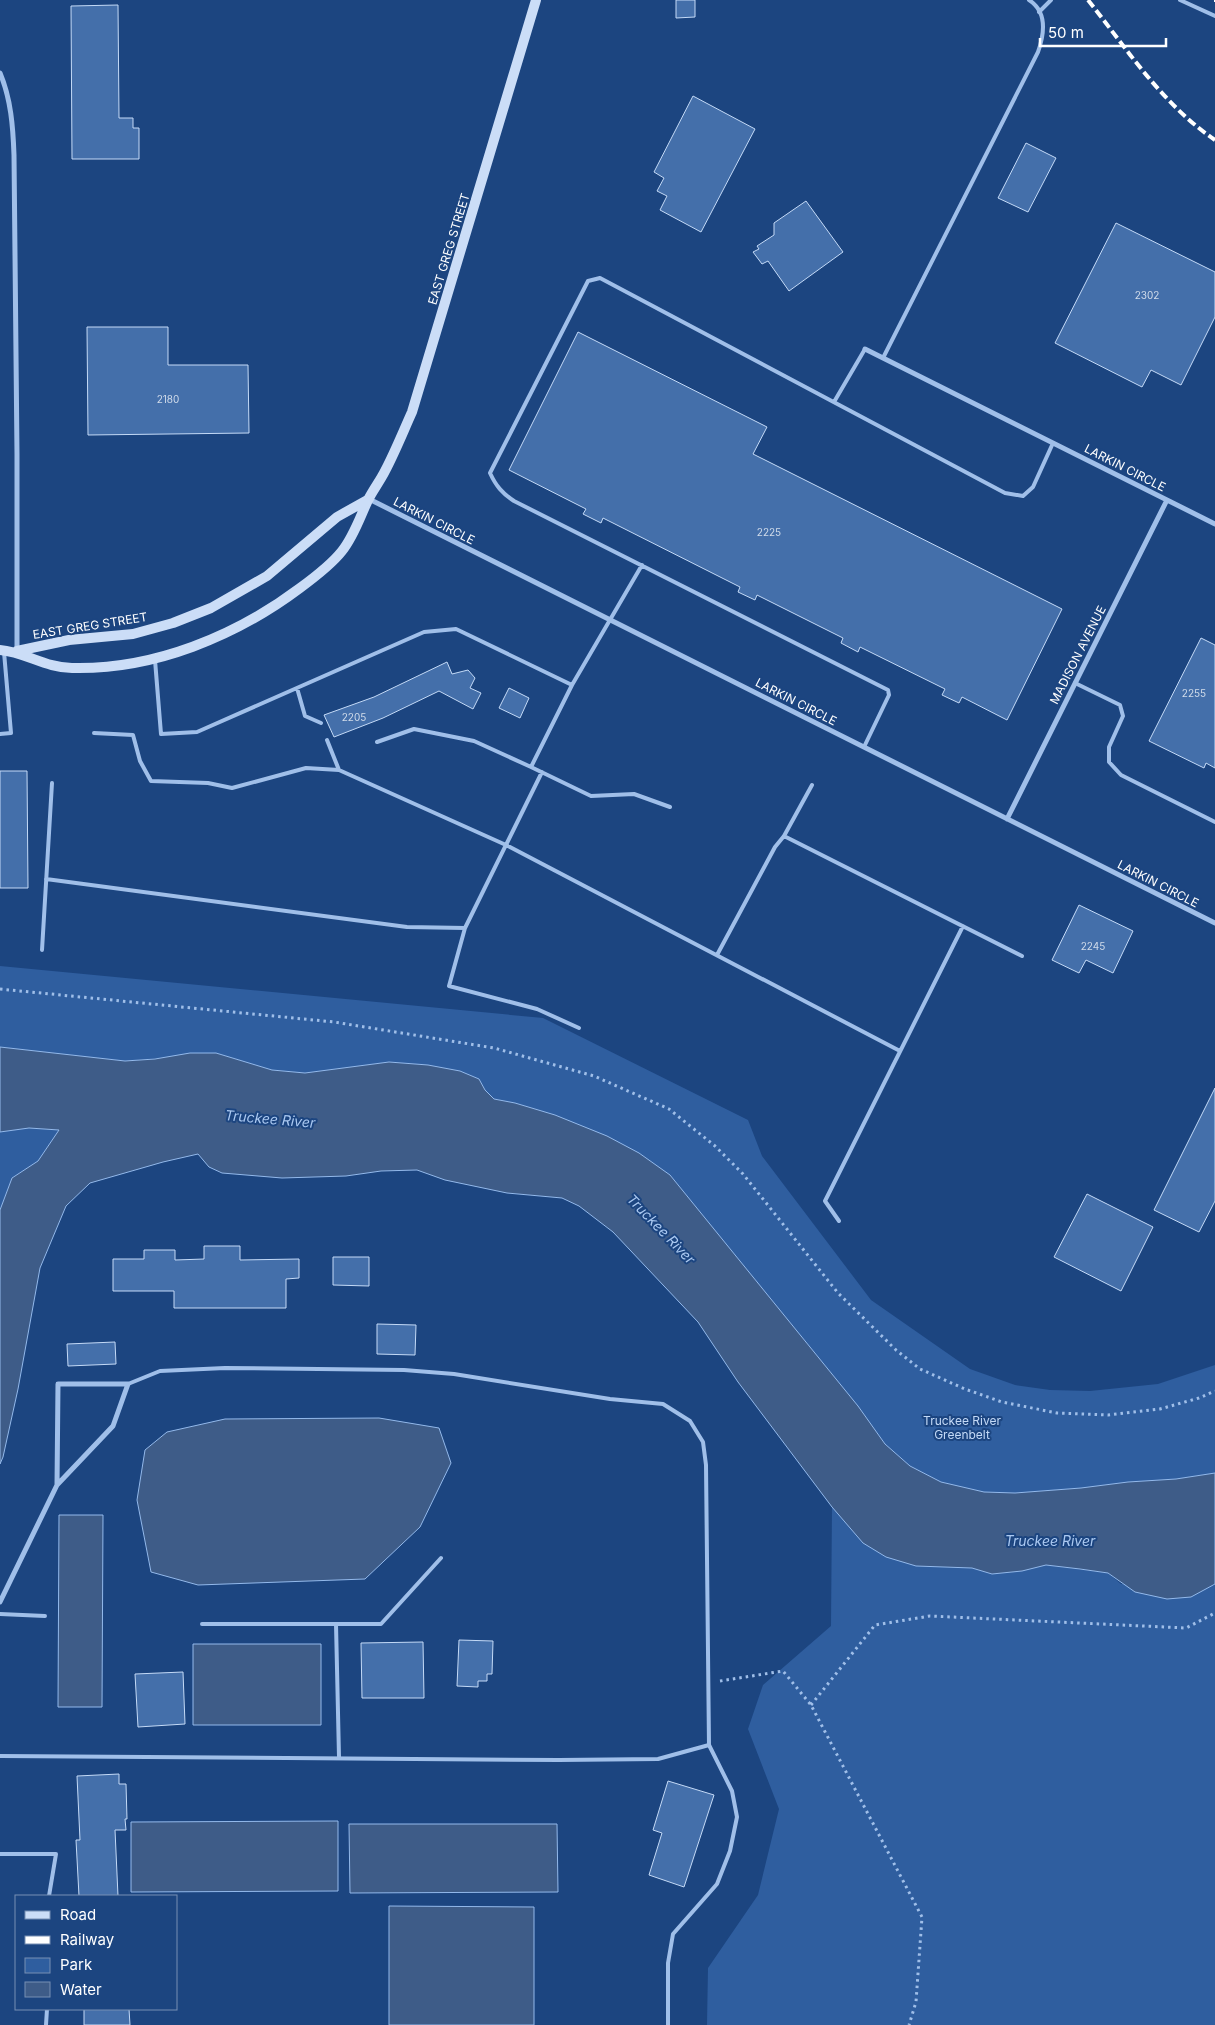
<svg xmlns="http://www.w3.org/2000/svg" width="1215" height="2025" viewBox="0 0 1215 2025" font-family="Inter,sans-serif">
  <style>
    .green { fill: #2f5e9f }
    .water { fill: #3e5c88; stroke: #93b9eb }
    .building { fill: #446faa; stroke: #c4daf7 }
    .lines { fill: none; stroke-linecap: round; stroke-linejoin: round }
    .path { stroke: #a0bfe9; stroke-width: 3; stroke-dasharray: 2.5 4; stroke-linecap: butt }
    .lane { stroke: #a0bfe9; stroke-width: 4 }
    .street { stroke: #a0bfe9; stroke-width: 5 }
    .secondary { stroke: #cbddf7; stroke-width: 10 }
    .rail { stroke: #fff; stroke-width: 4; stroke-dasharray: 9 4; stroke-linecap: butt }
    .labels { text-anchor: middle; stroke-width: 4; stroke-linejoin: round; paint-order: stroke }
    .number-label { font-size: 10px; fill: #d0dbea }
    .street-label { font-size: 12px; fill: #fff; stroke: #1c4580 }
    .park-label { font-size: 12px; fill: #c4daf7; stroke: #1c4580 }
    .water-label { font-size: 14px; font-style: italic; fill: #abc9f1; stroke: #1c4580 }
  </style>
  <rect width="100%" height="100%" fill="#1c4580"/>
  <path class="green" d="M0 966 543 1018 748 1120 762 1156 871 1300 970 1369 1015 1385 1050 1390 1090 1391 1158 1384 1215 1365V1473L1176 1479 1128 1482 1081 1488 1015 1493 984 1492 941 1482 910 1466 885 1444 858 1406 670 1175 555 1115 515 1103 494 1099 485 1090 479 1079 460 1071 428 1065 389 1062 305 1073 272 1070 216 1053 125 1061 0 1047Z
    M29 1128 59 1130 38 1161 12 1178 0 1210V1132Z
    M832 1507 864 1543 916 1566 972 1568 992 1574 1022 1571 1046 1565 1108 1573 1121 1584 1213 1586 1215 1584V2025H707L708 1968 758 1895 779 1809 748 1729 763 1685 831 1626Z"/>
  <path class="water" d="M0 1047 125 1061 155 1059 190 1053H216L272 1070 305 1073 389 1062 428 1065 460 1071 479 1079 485 1090 494 1099 515 1103 555 1115 607 1136 639 1153 670 1175 858 1406 885 1444 910 1466 941 1482 984 1492 1015 1493 1081 1488 1128 1482 1176 1479 1215 1473V1584L1191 1597 1167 1599 1135 1592 1108 1573 1080 1569 1046 1565 1022 1571 992 1574 972 1568 916 1566 886 1557 863 1543 832 1507 738 1382 698 1322 613 1232 579 1206 562 1198 507 1193 445 1180 417 1170 381 1171 346 1176 282 1178 222 1173 209 1167 198 1154 163 1162 90 1183 66 1206 40 1268 18 1389 3 1457 0 1464V1210L12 1178 38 1161 59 1130 29 1128 0 1132Z
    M379 1418 439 1428 451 1463 420 1527 365 1579 198 1585 151 1572 137 1500 145 1450 167 1432 225 1419Z
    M59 1515H103L102 1707H58Z
    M193 1644H321V1725H193Z
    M338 1821V1891L131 1892V1822Z
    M349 1824H557L558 1892 350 1893Z
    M389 1906 534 1907V2025H389Z"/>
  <path class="building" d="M676 0H695V17L676 18Z
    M118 5 119 118H133V128H139V159H72L71 6Z
    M693 96 755 129 701 232 660 210 667 196 657 191 664 178 654 172Z
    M1026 143 1056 158 1028 212 998 198Z
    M806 201 843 252 789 291 768 261 762 264 753 252 759 249 757 246 774 235V223Z
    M1116 223 1215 272V317L1181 385 1151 370 1142 387 1055 343Z
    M87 327H168V365H248L249 433 88 435Z
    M578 332 767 427 753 454 1062 609 1007 720 962 697 959 703 942 695 945 689 860 647 858 652 841 643 843 638 757 595 755 600 738 592 740 587 603 518 601 523 583 514 586 509 509 470Z
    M1201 638 1215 645V768L1206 763 1204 768 1149 741Z
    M447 662 452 674 468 670 475 678 470 688 481 693 473 709 439 691 383 718 334 737 324 715 374 697Z
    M509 688 529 698 520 718 499 708Z
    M0 771H27L28 888H0Z
    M1079 905 1133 931 1113 973 1086 960 1079 973 1052 960Z
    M1215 1088V1201L1199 1232 1154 1210Z
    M1087 1194 1153 1227 1121 1291 1054 1257Z
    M204 1246H240V1260L299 1259V1278L286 1279V1308H174V1291H113V1259H144V1250H175V1260L204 1259Z
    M333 1257H369V1286L333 1285Z
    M377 1324 416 1325 415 1355 377 1354Z
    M115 1342 116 1364 68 1366 67 1344Z
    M459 1640 493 1641 492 1674H487V1681H478V1687L457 1686Z
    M423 1642 424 1698H362L361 1643Z
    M183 1672 185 1724 138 1727 135 1674Z
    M119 1774V1784H126L127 1819H125L126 1830H115L118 1896H79L76 1840H80L77 1776Z
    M668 1781 714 1795 684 1887 649 1875 662 1833 653 1830Z
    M84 2009H129L130 2025H84Z"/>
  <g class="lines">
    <path class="path" d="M0 989 334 1022 494 1048 594 1076 669 1109 715 1146 743 1174 838 1293 896 1350 920 1369 965 1389 1002 1402 1057 1413 1108 1415 1160 1409 1199 1398 1215 1391
      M720 1681 783 1671 811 1705 922 1917 916 2002 909 2025
      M811 1705 875 1625 930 1616 1186 1628 1215 1613"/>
    <path class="lane" d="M1180 0 1215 16
      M1039 12 1051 0
      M883 358 1038 52C1044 35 1048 12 1029 0
      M834 402 865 349
      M155 660 161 734 197 732 424 632 456 629 572 685 642 565
      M1075 683 1120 705 1123 716 1109 747V762L1121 775 1215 822
      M297 688 305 716 321 723
      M94 733 133 735 140 761 151 781 208 783 232 788 306 768 339 770 506 845 900 1051
      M0 734 11 733 4 652
      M327 740 339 770
      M377 742 414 729 474 741 531 767 572 685
      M864 747 889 695 888 690 514 501C502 493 496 486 490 473L588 281 600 278 1005 493 1023 496 1033 487 1053 443
      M531 767 591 796 634 794 670 807
      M784 836 812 785
      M46 879 407 927 465 928 542 772
      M465 928 449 986 537 1009 579 1028
      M42 950 52 783
      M717 955 775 847 784 836 1022 956
      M839 1221 825 1201 963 926
      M128 1384 160 1371 225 1368 404 1370 454 1374 610 1399 663 1404 690 1421 703 1442 706 1465 709 1745
      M0 1614 45 1616
      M202 1624H381L441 1558
      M336 1624 339 1757
      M0 1756 559 1760 658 1759 709 1745 732 1791 737 1817 730 1851 717 1884 673 1934 668 1963V2025
      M0 1854H56L49 1896
      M46 2025 47 2009"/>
    <path class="street" d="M0 73C11 99 13 127 14 155L17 454V651
      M865 349 1215 524
      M369 499 1215 923
      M1007 819 1167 500
      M0 1602 57 1485 113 1426 128 1384H58L57 1485"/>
    <path class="secondary" d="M0 650C25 652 46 668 72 668 154 670 236 636 300 588 315 577 331 565 342 551 354 536 360 517 368 500 373 490 380 481 385 471 395 452 403 432 412 412L536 0
      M17 651 69 640 133 634 173 623 211 608 267 576 337 517 369 499"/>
    <path class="rail" d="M1088 0C1127 49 1162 104 1215 140
      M1214 0H1215"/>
  </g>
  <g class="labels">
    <g class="number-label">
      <text x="1147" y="299">2302</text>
      <text x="168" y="403">2180</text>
      <text x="769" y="536">2225</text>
      <text x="1194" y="697">2255</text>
      <text x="354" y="721">2205</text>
      <text x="1093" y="950">2245</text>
    </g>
    <g class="street-label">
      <text transform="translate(449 249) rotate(-73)" y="4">EAST GREG STREET</text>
      <text transform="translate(1125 468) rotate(27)" y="4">LARKIN CIRCLE</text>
      <text transform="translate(434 521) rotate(27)" y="4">LARKIN CIRCLE</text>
      <text transform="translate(90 626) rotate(-9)" y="4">EAST GREG STREET</text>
      <text transform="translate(1078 655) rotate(-63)" y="4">MADISON AVENUE</text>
      <text transform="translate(796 702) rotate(27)" y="4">LARKIN CIRCLE</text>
      <text transform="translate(1158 884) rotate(27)" y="4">LARKIN CIRCLE</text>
    </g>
    <g class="park-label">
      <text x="962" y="1425">Truckee River<tspan x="962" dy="14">Greenbelt</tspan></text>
    </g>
    <g class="water-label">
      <text transform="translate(270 1119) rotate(5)" y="5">Truckee River</text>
      <text transform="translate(661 1229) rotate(46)" y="5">Truckee River</text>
      <text x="1050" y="1546">Truckee River</text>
    </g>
  </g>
  <rect x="15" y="1895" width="162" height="115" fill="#1c4580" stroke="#778fb3"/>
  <rect x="25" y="1911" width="25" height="8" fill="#cbddf7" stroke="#778fb3"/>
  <text x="60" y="1920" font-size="15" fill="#ffffff">Road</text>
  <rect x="25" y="1936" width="25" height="8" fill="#ffffff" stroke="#778fb3"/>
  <text x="60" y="1945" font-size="15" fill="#ffffff">Railway</text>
  <rect x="25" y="1958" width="25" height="15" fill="#2f5e9f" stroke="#778fb3"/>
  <text x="60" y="1970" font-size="15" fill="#ffffff">Park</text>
  <rect x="25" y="1982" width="25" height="15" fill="#3e5c88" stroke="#778fb3"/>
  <text x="60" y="1995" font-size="15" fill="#ffffff">Water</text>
  <path d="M1040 38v8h126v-8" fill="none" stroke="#ffffff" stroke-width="2.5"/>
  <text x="1048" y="38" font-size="15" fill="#ffffff" stroke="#1c4580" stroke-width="4" paint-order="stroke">50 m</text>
</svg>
